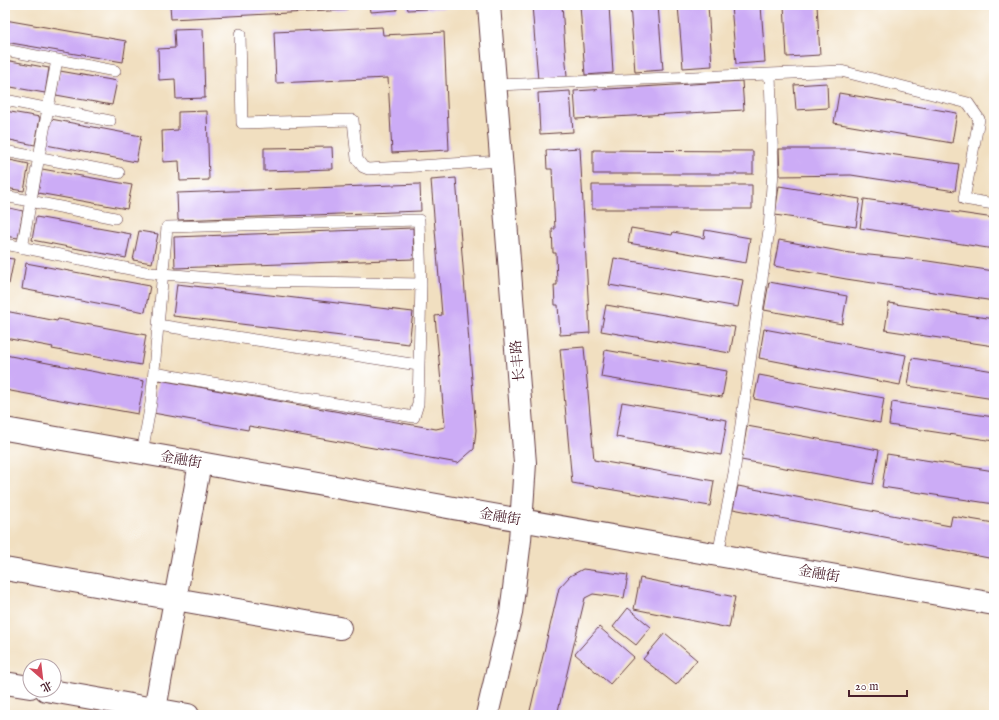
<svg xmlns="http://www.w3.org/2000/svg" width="999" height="720" viewBox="0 0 999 720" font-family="'IM FELL English','Noto Serif SC',serif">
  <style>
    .building { fill: #ccacf6 }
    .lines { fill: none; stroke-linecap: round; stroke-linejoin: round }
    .service-casing { stroke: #633c41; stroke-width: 12 }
    .minor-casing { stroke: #633c41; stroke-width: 24 }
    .tertiary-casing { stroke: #633c41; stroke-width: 24 }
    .service { stroke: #fff; stroke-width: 11 }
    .minor { stroke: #fff; stroke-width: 22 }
    .tertiary { stroke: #fff; stroke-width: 22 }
    .labels { text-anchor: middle; stroke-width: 3.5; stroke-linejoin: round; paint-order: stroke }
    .street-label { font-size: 14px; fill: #4a1f2b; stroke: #fff }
  </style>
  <rect width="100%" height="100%" fill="#fff"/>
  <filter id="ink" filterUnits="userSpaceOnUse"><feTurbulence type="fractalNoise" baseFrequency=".025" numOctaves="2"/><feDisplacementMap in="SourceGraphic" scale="8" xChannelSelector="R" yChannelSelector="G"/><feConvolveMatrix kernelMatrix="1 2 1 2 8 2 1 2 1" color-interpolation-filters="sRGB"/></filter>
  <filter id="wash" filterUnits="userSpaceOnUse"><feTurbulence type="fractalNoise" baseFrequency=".012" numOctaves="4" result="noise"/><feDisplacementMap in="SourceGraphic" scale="16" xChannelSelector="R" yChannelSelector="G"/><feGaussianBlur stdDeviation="0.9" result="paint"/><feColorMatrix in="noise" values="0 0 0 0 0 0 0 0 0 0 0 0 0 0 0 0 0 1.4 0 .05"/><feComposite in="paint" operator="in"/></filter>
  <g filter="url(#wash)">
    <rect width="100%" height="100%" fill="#f1dfc0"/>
    <g id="blocks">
      <path class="building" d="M170 5H347V10L171 19Z
        M370 5H397V10L371 12Z
        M407 5H445V8L408 10Z
        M532 5H562L567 77 538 80Z
        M580 5H609L613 73 585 75Z
        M630 5H658L663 70 635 72Z
        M678 5H708L712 66 683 68Z
        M731 5H761L765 62 736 64Z
        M784 5H817L820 55 787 57Z
        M5 20 126 41 123 62 5 42Z
        M382 27 383 35 444 32 449 150 392 153 388 78 276 83 274 32Z
        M203 29 205 98 176 99 175 79 159 80 158 49 175 48 174 30Z
        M5 60 49 68 45 93 5 86Z
        M60 71 117 81 112 105 56 95Z
        M742 81 744 110 576 119 574 91Z
        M827 83 828 108 796 110 794 85Z
        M570 91 573 132 540 134 538 93Z
        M839 93 957 113 952 143 834 123Z
        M5 111 40 117 35 145 5 139Z
        M207 111 209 180 180 181 179 161 163 162 162 131 178 130V112Z
        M51 119 141 136 136 162 46 145Z
        M332 147 333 169 264 171V148Z
        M580 148 590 333 560 335 558 305H555L554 285H557L556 253H553L552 229H555L552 169H547L546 150Z
        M779 149H854L959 164 955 191 851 175 780 176Z
        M593 150 753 151V174H593Z
        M5 159 29 164 24 191 5 188Z
        M42 169 132 185 127 209 38 193Z
        M456 178 476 430 474 449 458 463 249 426 248 430 153 413 159 380 436 429 445 427 435 316 442 315 431 180Z
        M420 184 421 211 178 220 177 193Z
        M592 185H752V209H592Z
        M779 186 860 199 856 227 775 215Z
        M864 199 994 218V249L860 228Z
        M5 207 23 211 18 238 5 236Z
        M36 217 131 234 126 258 32 240Z
        M413 228 414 259 175 268 174 237Z
        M631 228 672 235 673 232 704 238 705 230 750 238 746 263 628 243Z
        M139 231 158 234 152 263 133 260Z
        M779 240 850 253 928 261 994 271V301L846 279 774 266Z
        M5 258 14 259 9 284 5 283Z
        M614 258 743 280 738 307 609 285Z
        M26 263 150 286 145 312 22 289Z
        M769 282 847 296 842 324 764 310Z
        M177 284 413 312 409 344 173 316Z
        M889 303 994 319V346L885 330Z
        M606 305 735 327 730 353 601 331Z
        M5 311 57 321 58 319 146 335 141 365 52 349 53 347 5 338Z
        M764 329 906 355 900 385 759 358Z
        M584 347 594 460 714 481 710 506 572 483 560 349Z
        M605 350 727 371 722 397 601 377Z
        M5 355 144 381 138 414 5 390Z
        M912 358 994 371V399L908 386Z
        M759 375 884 398 880 423 754 399Z
        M622 402 727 420 721 455 616 437Z
        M892 402 994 417V441L889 425Z
        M747 426 879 450 873 484 741 460Z
        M887 454 994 471V504L882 487Z
        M738 486 950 526 952 516 994 523V559L733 509Z
        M583 569 628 575 624 598 593 594 585 598 557 715H529L559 588 570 576Z
        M640 578 735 597 729 628 634 609Z
        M628 608 651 627 636 645 613 627Z
        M599 627 634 657 610 684 575 654Z
        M665 633 697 660 676 685 643 659Z"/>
    </g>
  </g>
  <g filter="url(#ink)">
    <use href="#blocks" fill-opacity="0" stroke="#633c41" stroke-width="1"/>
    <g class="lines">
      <g class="service-casing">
        <path id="service" d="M240 34 242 123 353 120 357 159 363 167 368 169 501 161
          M5 50 115 71
          M495 85 841 71 968 103 979 119 964 199 994 204
          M5 100 110 121
          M5 151 119 173
          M5 196 115 218
          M5 244 150 273 163 274 246 281 421 284 419 220 167 227 151 403 142 453
          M22 248 57 60
          M158 325 418 365
          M154 373 414 417 418 404 421 284
          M718 555 734 473 769 230 773 171 770 74"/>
      </g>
      <g class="minor-casing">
        <path id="minor" d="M5 569 340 628
          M5 683 30 687
          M46 690 188 715
          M155 709 200 463"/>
      </g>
      <g class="tertiary-casing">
        <path id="tertiary" d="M5 429 200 463 994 604
          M487 715 511 613 520 540 525 463 489 5"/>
      </g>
      <use href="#service" class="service"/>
      <use href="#minor" class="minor"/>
      <use href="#tertiary" class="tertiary"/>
    </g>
  </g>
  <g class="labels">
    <g class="street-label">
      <text transform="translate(517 361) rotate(-95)" y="5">长丰路</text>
      <text transform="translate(181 459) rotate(10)" y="5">金融街</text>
      <text transform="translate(500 516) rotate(10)" y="5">金融街</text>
      <text transform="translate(819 573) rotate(10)" y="5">金融街</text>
    </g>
  </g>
  <rect width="999" height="720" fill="none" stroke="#fff" stroke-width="20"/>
  <g transform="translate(42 678) rotate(152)"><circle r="19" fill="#ffffff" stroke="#b7a5aa"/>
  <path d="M0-3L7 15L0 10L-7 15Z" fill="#d1495b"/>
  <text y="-6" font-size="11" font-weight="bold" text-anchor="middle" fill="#4a1f2b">北</text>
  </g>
  <path d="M849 690v6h58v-6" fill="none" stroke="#4a1f2b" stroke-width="2"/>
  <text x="855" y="690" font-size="12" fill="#4a1f2b" stroke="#ffffff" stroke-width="3" paint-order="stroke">20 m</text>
</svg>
